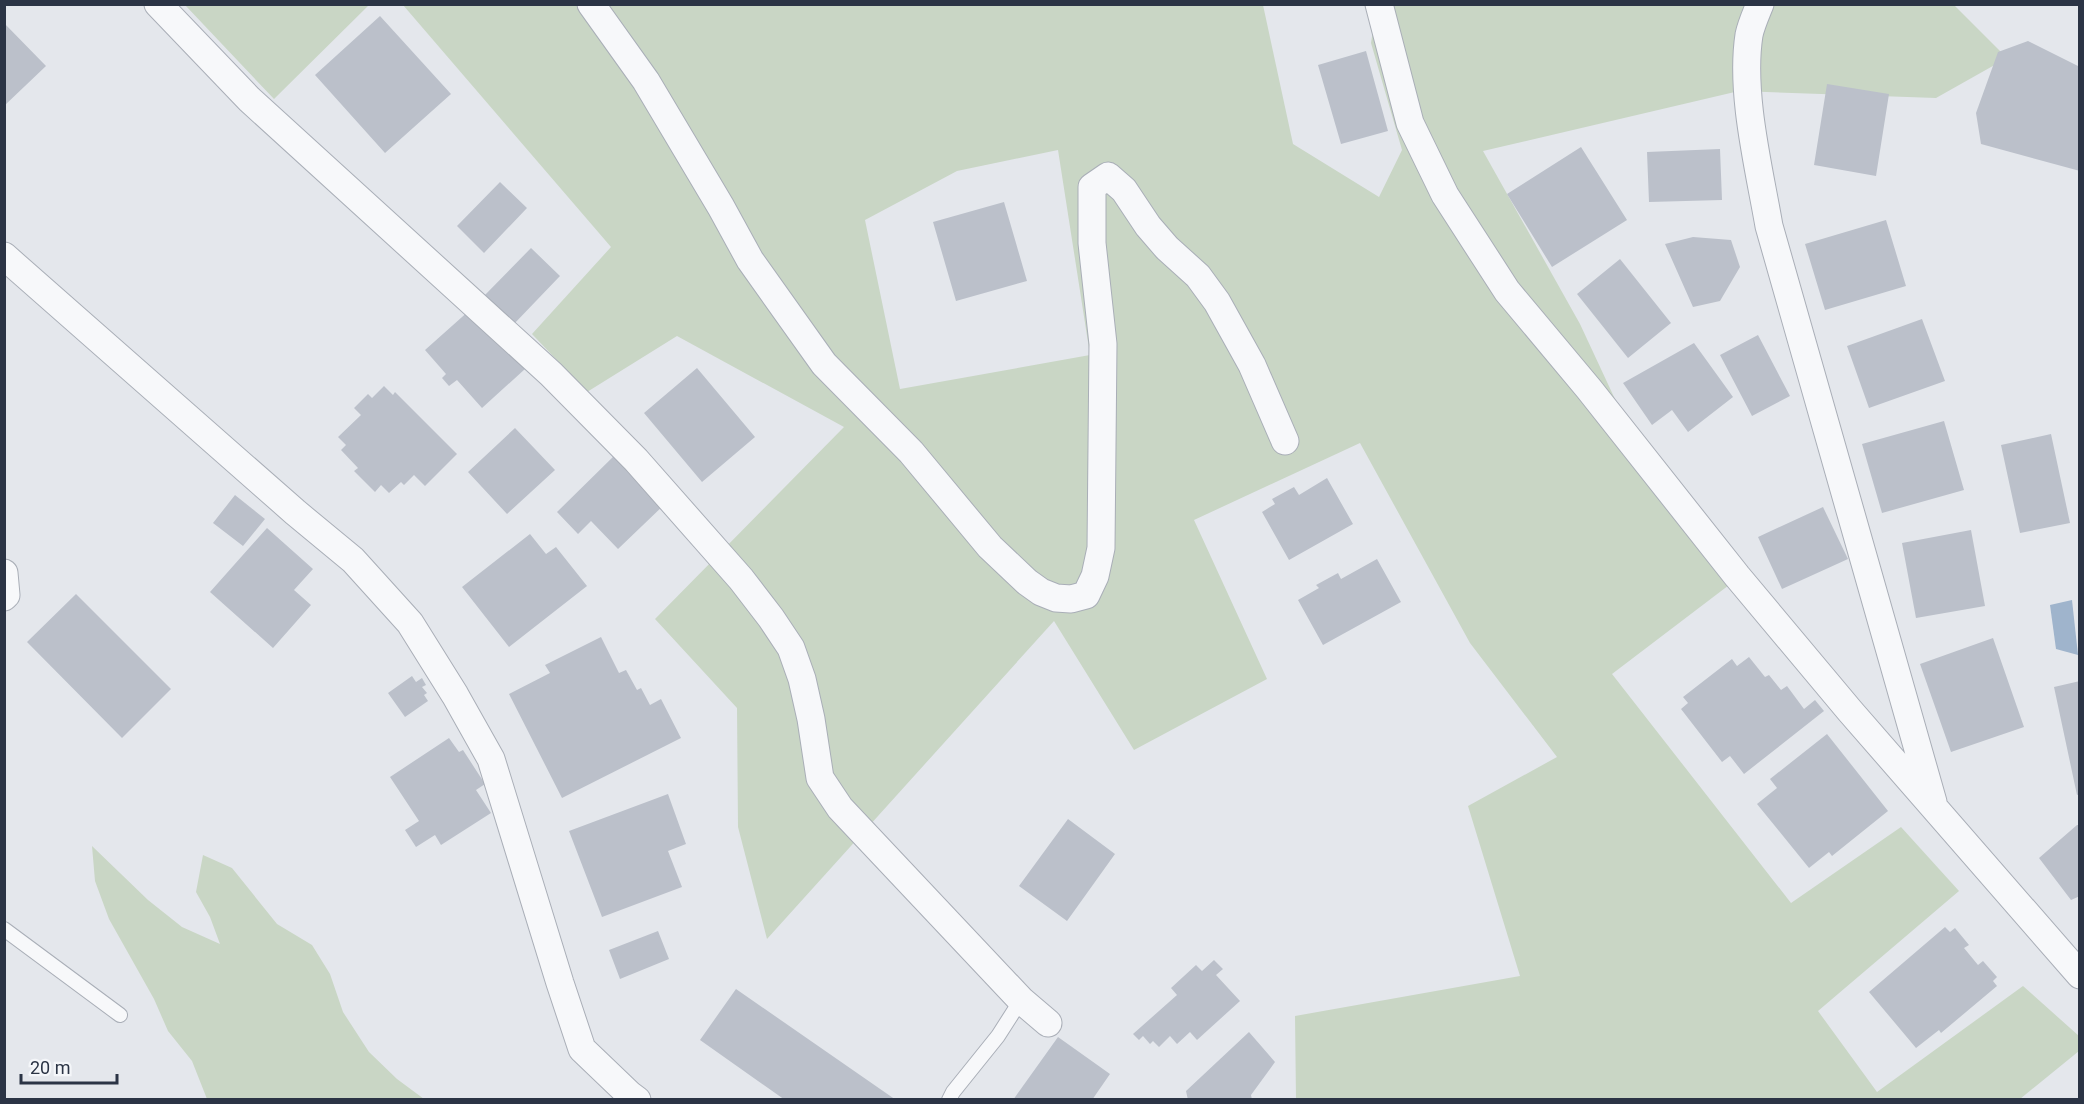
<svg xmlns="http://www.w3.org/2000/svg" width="2084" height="1104" viewBox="0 0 2084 1104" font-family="Roboto,sans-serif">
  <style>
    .green { fill: #c9d6c5; fill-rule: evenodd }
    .water { fill: #9fb4cc }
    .building { fill: #bbc0ca }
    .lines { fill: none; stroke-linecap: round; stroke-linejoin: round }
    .lane-casing { stroke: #a9aeb7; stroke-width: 16 }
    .street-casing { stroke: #a9aeb7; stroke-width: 29 }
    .lane { stroke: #f7f8fa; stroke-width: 14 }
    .street { stroke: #f7f8fa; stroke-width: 27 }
  </style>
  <rect width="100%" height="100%" fill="#e4e7ec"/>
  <path class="green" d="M185 5H369L274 99Z
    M403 5H1263L1293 144 1379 197 1402 150 1371 43 1377 5H1954L2007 58 1936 98 1739 91 1483 151 1580 324 1655 485 1733 582 1612 674 1791 903 1901 827 1959 891 1818 1011 1877 1092 2023 986 2079 1036V1051L2020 1099H1296L1295 1016 1520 976 1468 806 1557 757 1470 643 1360 443 1194 520 1267 679 1134 750 1054 621 767 939 738 827 737 708 655 619 844 427 677 336 587 392 532 334 611 247ZM1058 150 1090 355 900 389 865 220 957 171Z
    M92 846 148 900 182 927 220 944 210 917 196 892 203 855 232 868 277 924 312 945 330 974 343 1012 369 1052 397 1079 424 1099H207L192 1061 168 1031 154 999 109 919 95 881Z"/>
  <path class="water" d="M2072 600 2078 655 2056 649 2050 605Z"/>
  <path class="building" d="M380 16 451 94 385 153 315 75Z
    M4 23 46 66 4 106Z
    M2028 41 2080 67V171L1981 144 1976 113 1998 52Z
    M1366 51 1388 131 1341 144 1318 65Z
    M1827 84 1889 94 1876 176 1814 165Z
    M1581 147 1627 220 1552 267 1507 194Z
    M1720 149 1722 200 1649 202 1647 152Z
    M500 182 527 208 484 253 457 226Z
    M1004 202 1027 281 956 301 933 222Z
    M1886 220 1906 286 1825 310 1805 244Z
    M1693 237 1731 240 1740 267 1720 301 1693 307 1665 244Z
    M531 248 560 276 513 325 483 297Z
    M1620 259 1671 323 1628 358 1577 294Z
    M471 309 525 369 482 408 457 380 449 386 442 378 446 374 425 350Z
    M1922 319 1945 381 1869 408 1847 346Z
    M1758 335 1790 396 1752 416 1720 355Z
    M1694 343 1733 397 1688 432 1672 410 1652 425 1623 383Z
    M697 368 755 437 702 482 644 413Z
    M384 386 393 395 395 392 457 454 425 486 414 475 404 485 401 482 389 493 381 485 375 492 354 471 358 468 341 450 346 445 338 437 361 415 354 408 368 394 372 398Z
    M1944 421 1964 490 1882 513 1862 444Z
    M515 428 555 470 507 514 468 472Z
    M2051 434 2070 523 2020 533 2001 445Z
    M617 453 666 503 618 549 591 521 578 534 557 512Z
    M1327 478 1353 524 1289 560 1262 512 1275 504 1272 499 1294 487 1299 495Z
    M235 495 265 519 243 546 213 523Z
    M1823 507 1848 559 1782 589 1758 537Z
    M267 528 313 569 294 590 311 605 273 648 210 592Z
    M1971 530 1985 606 1916 618 1902 543Z
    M530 534 546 554 556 547 587 586 509 647 462 587Z
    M1377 559 1401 602 1323 645 1298 600 1319 588 1316 585 1338 573 1341 579Z
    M76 594 171 689 122 738 27 642Z
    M601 637 619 673 626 670 637 690 641 688 650 705 661 699 681 738 562 798 509 694 550 673 545 665Z
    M1993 638 2024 727 1951 752 1920 664Z
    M1749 657 1765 677 1769 675 1781 690 1787 686 1804 709 1815 700 1824 711 1744 774 1730 756 1722 762 1681 709 1688 703 1683 697 1732 659 1737 666Z
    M412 676 416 682 422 678 426 685 422 687 427 693 424 695 428 701 405 717 388 693Z
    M2080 681V794L2077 795 2054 687Z
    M1827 734 1888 811 1832 856 1829 852 1809 868 1757 804 1777 788 1770 779Z
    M449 738 459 752 463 750 485 784 476 790 491 813 441 845 435 835 416 847 405 830 419 821 390 777Z
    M668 794 686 844 668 851 682 887 602 917 569 831Z
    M1068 819 1115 854 1067 921 1019 886Z
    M2077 825H2080V896L2071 900 2039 858Z
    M1945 927 1950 932 1955 928 1969 945 1964 948 1978 965 1983 961 1997 977 1993 981 1997 986 1941 1033 1939 1030 1916 1048 1869 992Z
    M658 931 669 959 620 979 609 950Z
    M1214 960 1223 969 1216 975 1240 1001 1197 1040 1190 1032 1177 1044 1170 1036 1159 1047 1153 1041 1150 1044 1143 1036 1139 1040 1133 1034 1177 995 1171 988 1196 965 1202 971Z
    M736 989 896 1100H785L700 1040Z
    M1249 1032 1275 1062 1251 1095 1252 1100H1188L1186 1091Z
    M1058 1037 1110 1074 1092 1100H1013Z"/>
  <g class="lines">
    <g class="lane-casing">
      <path id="lane" d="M4 929 120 1015
        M949 1100 953 1092 998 1036 1021 1000"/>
    </g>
    <g class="street-casing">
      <path id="street" d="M158 4 249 99 551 374 636 460 741 579 771 618 791 648 802 679 811 719 820 778 840 808 1021 1000 1048 1023
        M591 4 646 81 721 207 750 260 824 364 911 452 990 547 1027 582 1041 592 1056 598 1071 599 1086 595 1095 576 1101 548 1103 344 1092 243V187L1108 176 1124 190 1148 226 1167 248 1198 276 1217 302 1252 365 1285 441
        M1379 4 1410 123 1445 195 1507 291 1589 389 1737 576 1850 711 2080 975
        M1760 4C1756 14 1751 25 1749 35 1740 93 1759 168 1769 226L1933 802
        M4 256 295 512 353 560 410 623 455 695 491 759 560 983 582 1049 629 1094 637 1100
        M4 573 6 595 4 597"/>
    </g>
    <use href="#lane" class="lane"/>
    <use href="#street" class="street"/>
  </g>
  <rect width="2084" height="1104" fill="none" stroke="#2b3445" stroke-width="12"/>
  <path d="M21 1074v9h96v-9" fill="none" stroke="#2b3445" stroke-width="3"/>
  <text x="30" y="1074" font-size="18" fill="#2b3445" stroke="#f4f6f9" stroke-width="4.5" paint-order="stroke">20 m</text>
</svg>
